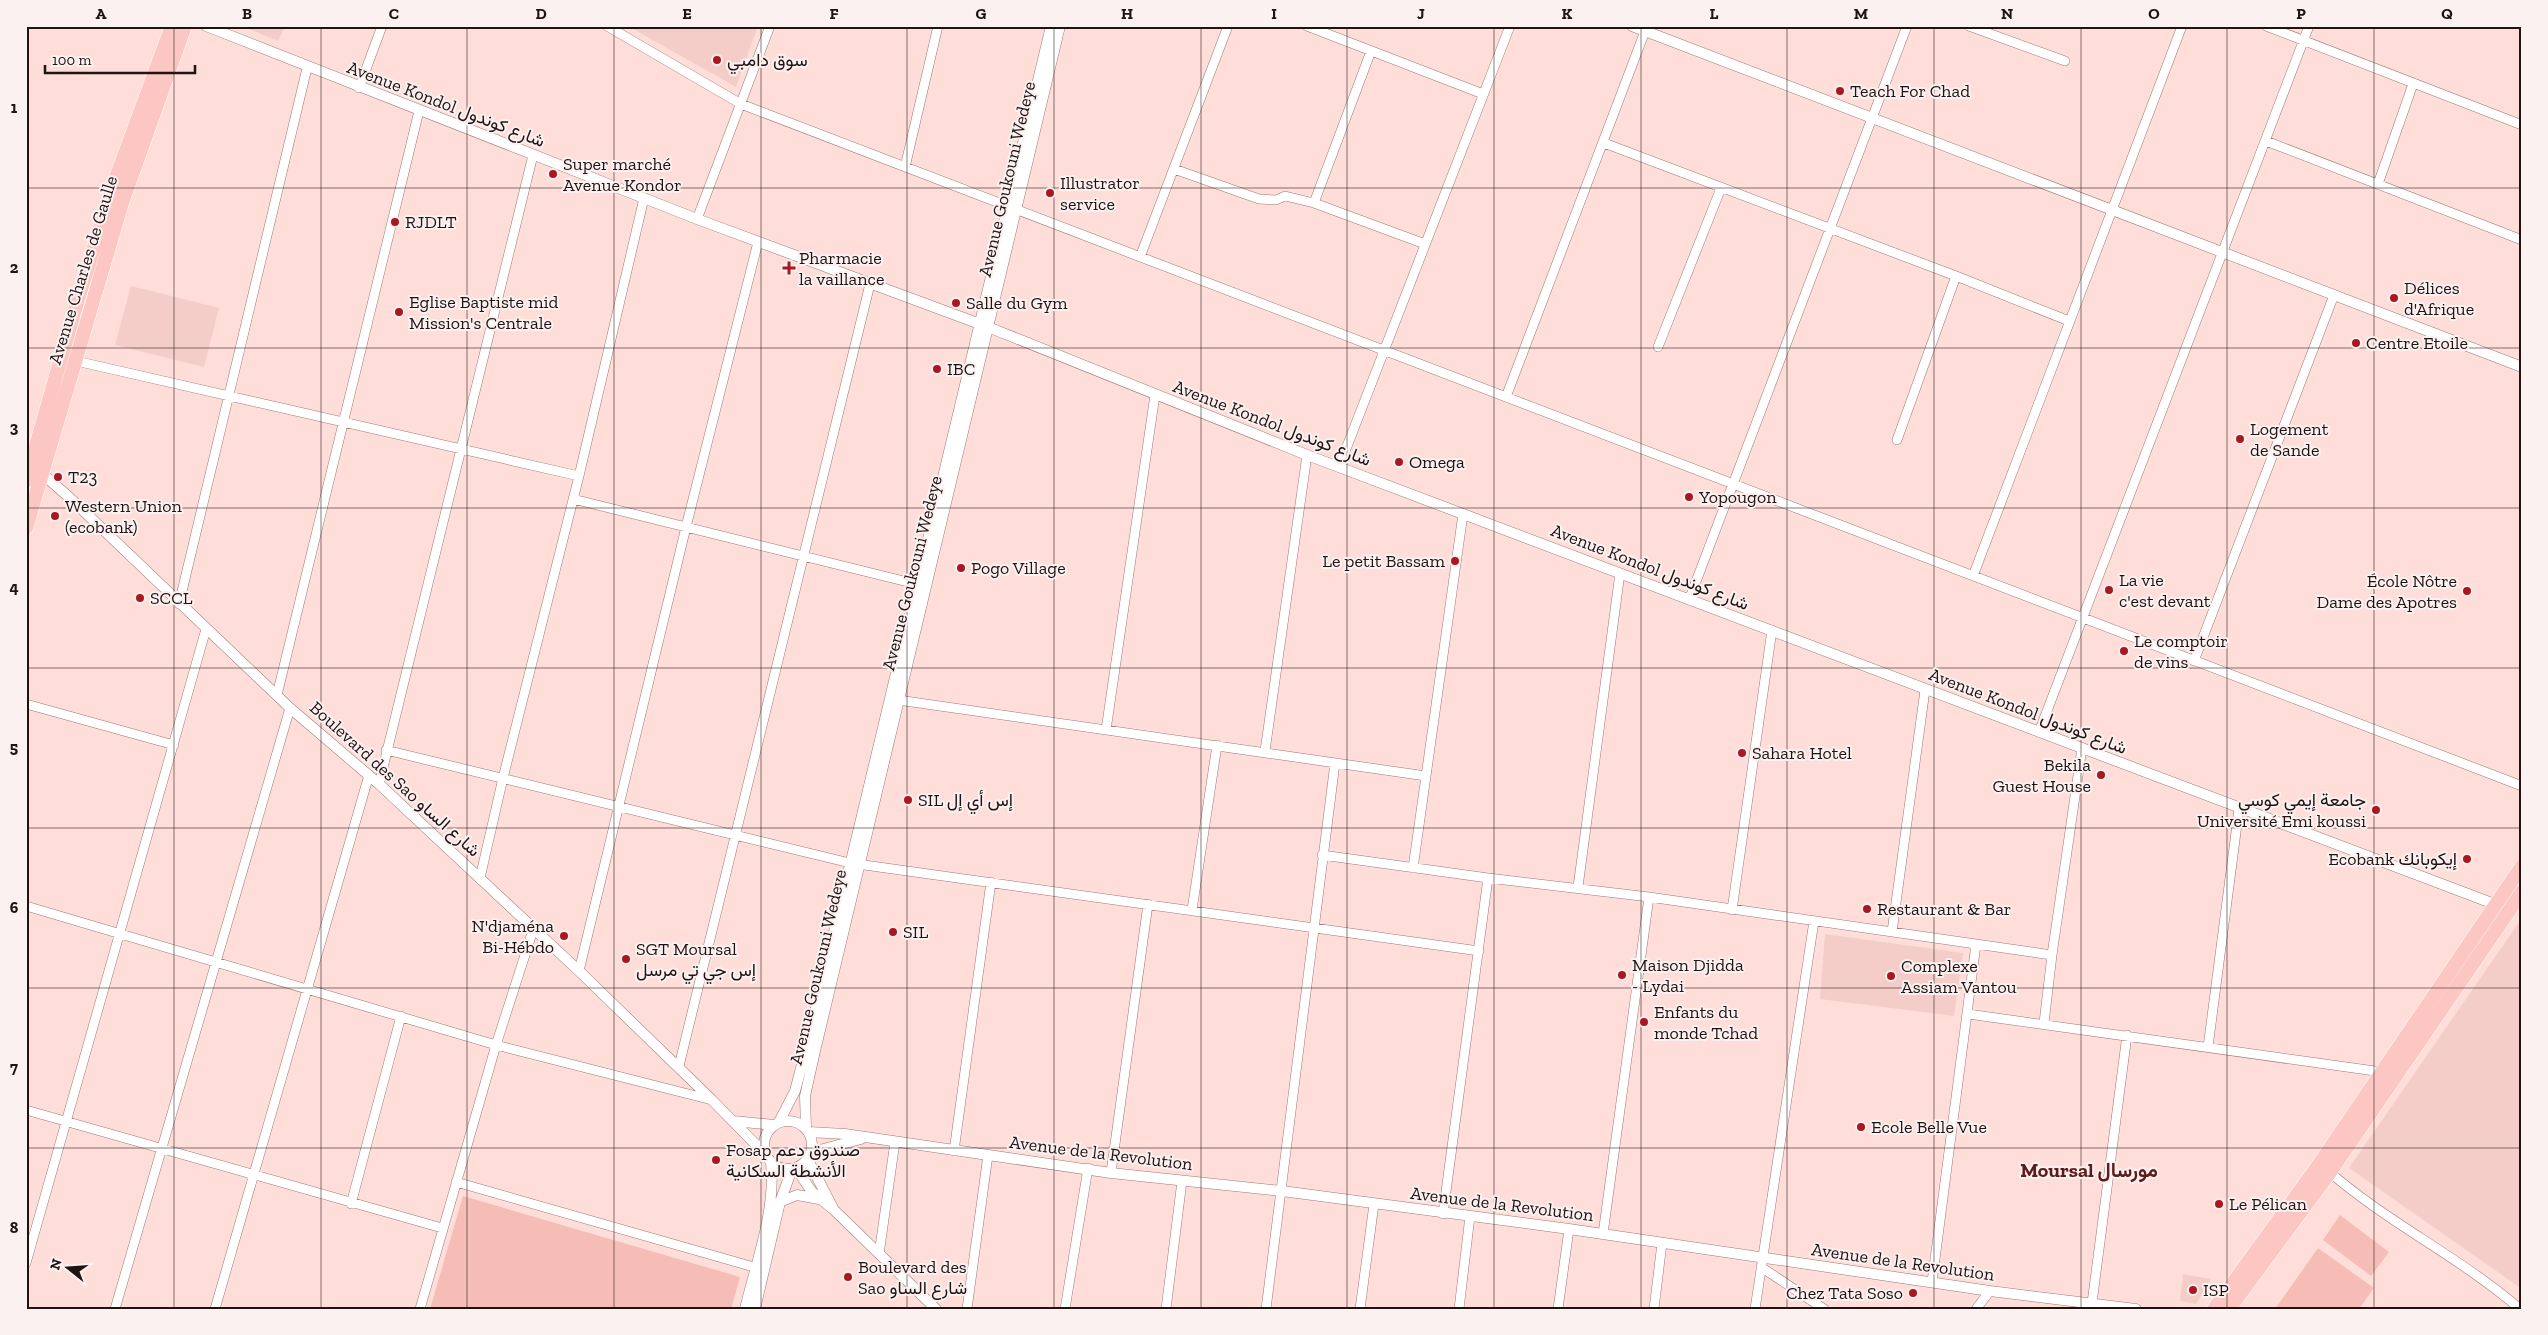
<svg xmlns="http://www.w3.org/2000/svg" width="2548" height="1335" viewBox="0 0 2548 1335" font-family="'Zilla Slab',Vazirmatn,serif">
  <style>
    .built { fill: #f5cdc8 }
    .green { fill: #f6bdb7 }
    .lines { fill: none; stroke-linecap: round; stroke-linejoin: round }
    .minor-casing { stroke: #9e7975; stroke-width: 10 }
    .tertiary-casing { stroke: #9e7975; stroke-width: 11 }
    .primary-casing { stroke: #fff; stroke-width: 15 }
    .minor { stroke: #fff; stroke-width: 9 }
    .tertiary { stroke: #fff; stroke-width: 10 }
    .primary { stroke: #fcc6c2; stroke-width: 14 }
    .grid { fill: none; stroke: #211312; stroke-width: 1; stroke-opacity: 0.55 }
    .poi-dot { fill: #ab1721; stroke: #faf1f0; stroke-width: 2 }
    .labels { text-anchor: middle; stroke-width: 4; stroke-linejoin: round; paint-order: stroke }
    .poi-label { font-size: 18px; fill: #211312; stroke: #faf1f0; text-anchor: start }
    .street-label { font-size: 18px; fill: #211312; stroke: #faf1f0 }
    .quarter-label { font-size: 20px; font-weight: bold; fill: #5f1a19; stroke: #faf1f0 }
    .neatline { fill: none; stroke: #211312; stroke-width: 2 }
    .grid-label { font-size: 16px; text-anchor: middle; font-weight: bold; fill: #211312 }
  </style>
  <rect width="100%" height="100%" fill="#ffddd9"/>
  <path class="built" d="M242 26H285L278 41Z
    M628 26H758L736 87Z
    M131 286 219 308 204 367 115 345Z
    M2522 918V1289L2349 1168Z
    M1825 934 1963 953 1954 1016 1820 999Z
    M2183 1274 2211 1279 2196 1304 2180 1301Z"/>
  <path class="green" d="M463 1196 740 1277 731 1309H430Z
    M2340 1215 2389 1252 2371 1276 2323 1240Z
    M2318 1248 2374 1288 2359 1309H2275Z"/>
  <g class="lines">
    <g class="minor-casing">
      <path id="minor" d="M607 26 741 104 2522 786
        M1307 26 1483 94
        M1969 26 2065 61
        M2266 26 2522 125
        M359 88 382 26
        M2266 141 2522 240
        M1604 143 1956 276 2069 321
        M905 167 938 26
        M1174 169 1259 199 1276 200 1285 196 1314 203 1425 244
        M2378 184 2413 84
        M1314 203 1371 51
        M697 219 770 26
        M1140 257 1228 26
        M1658 347 1721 188
        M76 361 579 476
        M1506 397 1647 26
        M1897 440 1956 276
        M1339 467 1510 26
        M573 499 924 586
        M1973 576 2182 26
        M1689 600 1907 26
        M179 604 307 68
        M2194 661 2334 295
        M277 695 419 111
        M898 700 1426 776
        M26 704 174 745
        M1106 730 1155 395
        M2039 732 2309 26
        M386 750 850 863 1479 951
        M1265 751 1307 455
        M379 784 533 155
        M1322 855 1488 878 1649 897 2052 955
        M1413 868 1463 514
        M480 878 503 778 579 476 644 198
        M1578 887 1620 573
        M26 906 496 1045 712 1100
        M1192 910 1217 745
        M1732 910 1772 630
        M1892 932 1925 690
        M579 971 686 527 758 242
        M1968 1014 2382 1072
        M2044 1023 2052 955 2082 748
        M2208 1047 2239 809
        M679 1066 870 284
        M26 1110 442 1228
        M954 1151 991 882
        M2326 1169C2386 1222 2460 1257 2520 1309
        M1111 1173 1148 904
        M456 1182 761 1269
        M351 1204 401 1016
        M1443 1214 1488 878
        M1603 1234 1649 897
        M879 1254 895 1142
        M26 1263 206 629
        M1761 1267 1824 1309
        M1932 1282 1976 944
        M2092 1303 2127 1035
        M115 1309 290 708
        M215 1309 369 775
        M420 1309 496 1045 533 930
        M967 1309 988 1155
        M1065 1309 1088 1168
        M1166 1309 1182 1181
        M1266 1309 1335 763
        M1360 1309 1374 1204
        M1459 1309 1470 1216
        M1558 1309 1569 1229
        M1654 1309 1662 1243
        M1755 1309 1814 921
        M1976 1309 1990 1291"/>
    </g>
    <g class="tertiary-casing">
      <path id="tertiary" d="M206 26 697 219 988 327 1307 455 2497 905
        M1632 26 2522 367
        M38 470 70 498 290 708 379 784 579 971 712 1100 765 1154
        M764 1145a24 24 0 1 1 48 0a24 24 0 1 1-48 0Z
        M733 1121 774 1125
        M779 1122 795 1091 806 1049 1051 26
        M806 1128 805 1096 815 1051 1060 26
        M809 1132 845 1134 1111 1173 1282 1191 1569 1229 1990 1291 2136 1309
        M812 1152 861 1139
        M808 1160 833 1208
        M796 1168 812 1192 833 1209 936 1309
        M780 1202 797 1195 819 1199
        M745 1309C756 1262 776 1211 771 1163
        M755 1309 780 1202 792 1169"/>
    </g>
    <g class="primary-casing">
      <path id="primary" d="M26 481 78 299 116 178 172 26
        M26 528 122 203 185 26
        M2214 1309 2320 1163 2522 866
        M2229 1309 2330 1172 2522 892"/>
    </g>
    <use href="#minor" class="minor"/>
    <use href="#tertiary" class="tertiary"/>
    <use href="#primary" class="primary"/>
  </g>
  <path class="grid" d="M174 26V1309M321 26V1309M467 26V1309M614 26V1309M761 26V1309M907 26V1309M1054 26V1309M1201 26V1309M1347 26V1309M1494 26V1309M1641 26V1309M1787 26V1309M1934 26V1309M2081 26V1309M2227 26V1309M2374 26V1309M26 188H2522M26 348H2522M26 508H2522M26 668H2522M26 828H2522M26 988H2522M26 1148H2522"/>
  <g class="poi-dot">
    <circle cx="717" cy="60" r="5"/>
    <circle cx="1840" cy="91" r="5"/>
    <circle cx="553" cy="174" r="5"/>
    <circle cx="1050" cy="193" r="5"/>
    <circle cx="395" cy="222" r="5"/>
    <path d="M786.5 260.5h5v5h5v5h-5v5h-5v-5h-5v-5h5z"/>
    <circle cx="2394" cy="298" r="5"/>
    <circle cx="956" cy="303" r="5"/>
    <circle cx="399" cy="312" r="5"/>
    <circle cx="2356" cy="343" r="5"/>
    <circle cx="937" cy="369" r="5"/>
    <circle cx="2240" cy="439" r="5"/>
    <circle cx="1399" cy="462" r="5"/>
    <circle cx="58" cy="477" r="5"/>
    <circle cx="1689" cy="497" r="5"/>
    <circle cx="55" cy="516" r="5"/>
    <circle cx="1455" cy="561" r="5"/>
    <circle cx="961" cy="568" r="5"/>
    <circle cx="2109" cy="590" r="5"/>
    <circle cx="2467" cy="591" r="5"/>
    <circle cx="140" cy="598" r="5"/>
    <circle cx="2124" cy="651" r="5"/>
    <circle cx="1742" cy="753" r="5"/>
    <circle cx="2101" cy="775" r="5"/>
    <circle cx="908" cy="800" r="5"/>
    <circle cx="2376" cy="810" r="5"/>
    <circle cx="2467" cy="859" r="5"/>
    <circle cx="1867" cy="909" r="5"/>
    <circle cx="893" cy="932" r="5"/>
    <circle cx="564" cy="936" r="5"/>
    <circle cx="626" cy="959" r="5"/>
    <circle cx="1622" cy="975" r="5"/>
    <circle cx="1891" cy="976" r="5"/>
    <circle cx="1644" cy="1022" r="5"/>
    <circle cx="1861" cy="1127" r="5"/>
    <circle cx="716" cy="1160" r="5"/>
    <circle cx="2219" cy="1204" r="5"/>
    <circle cx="848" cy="1277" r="5"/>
    <circle cx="2193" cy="1290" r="5"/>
    <circle cx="1913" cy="1293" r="5"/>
  </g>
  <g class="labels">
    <g class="poi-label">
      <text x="727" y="66">سوق دامبي</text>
      <text x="1850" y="97">Teach For Chad</text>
      <text x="563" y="170">Super marché<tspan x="563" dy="21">Avenue Kondor</tspan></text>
      <text x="1060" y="189">Illustrator<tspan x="1060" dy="21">service</tspan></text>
      <text x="405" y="228">RJDLT</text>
      <text x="799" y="264">Pharmacie<tspan x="799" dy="21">la vaillance</tspan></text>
      <text x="2404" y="294">Délices<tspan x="2404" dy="21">d'Afrique</tspan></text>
      <text x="409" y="308">Eglise Baptiste mid<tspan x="409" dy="21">Mission's Centrale</tspan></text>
      <text x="966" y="309">Salle du Gym</text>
      <text x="2366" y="349">Centre Etoile</text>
      <text x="947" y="375">IBC</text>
      <text x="2250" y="435">Logement<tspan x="2250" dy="21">de Sande</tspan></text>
      <text x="1409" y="468">Omega</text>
      <text x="68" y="483">T23</text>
      <text x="1699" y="503">Yopougon</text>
      <text x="65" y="512">Western Union<tspan x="65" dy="21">(ecobank)</tspan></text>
      <text x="1445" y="567" text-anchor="end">Le petit Bassam</text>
      <text x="971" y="574">Pogo Village</text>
      <text x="2119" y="586">La vie<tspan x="2119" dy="21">c'est devant</tspan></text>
      <text x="2457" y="587" text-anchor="end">École Nôtre<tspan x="2457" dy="21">Dame des Apotres</tspan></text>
      <text x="150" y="604">SCCL</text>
      <text x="2134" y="647">Le comptoir<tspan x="2134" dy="21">de vins</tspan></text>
      <text x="1752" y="759">Sahara Hotel</text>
      <text x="2091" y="771" text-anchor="end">Bekila<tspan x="2091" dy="21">Guest House</tspan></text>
      <text x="918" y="806">SIL إس أي إل</text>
      <text x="2366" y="806" text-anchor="end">جامعة إيمي كوسي<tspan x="2366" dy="21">Université Emi koussi</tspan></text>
      <text x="2457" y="865" text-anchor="end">Ecobank إيكوبانك</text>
      <text x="1877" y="915">Restaurant &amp; Bar</text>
      <text x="554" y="932" text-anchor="end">N'djaména<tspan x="554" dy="21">Bi-Hébdo</tspan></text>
      <text x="903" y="938">SIL</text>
      <text x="636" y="955">SGT Moursal<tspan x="636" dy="21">إس جي تي مرسل</tspan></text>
      <text x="1632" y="971">Maison Djidda<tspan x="1632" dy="21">- Lydai</tspan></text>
      <text x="1901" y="972">Complexe<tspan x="1901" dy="21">Assiam Vantou</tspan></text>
      <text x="1654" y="1018">Enfants du<tspan x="1654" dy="21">monde Tchad</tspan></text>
      <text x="1871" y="1133">Ecole Belle Vue</text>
      <text x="726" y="1156">Fosap صندوق دعم<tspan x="726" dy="21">الأنشطة السكانية</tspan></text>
      <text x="2229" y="1210">Le Pélican</text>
      <text x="858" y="1273">Boulevard des<tspan x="858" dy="21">Sao شارع الساو</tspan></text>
      <text x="2203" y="1296">ISP</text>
      <text x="1903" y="1299" text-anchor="end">Chez Tata Soso</text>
    </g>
    <g class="street-label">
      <text transform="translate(446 104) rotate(21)" y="6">Avenue Kondol شارع كوندول</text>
      <text transform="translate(1007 179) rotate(-77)" y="6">Avenue Goukouni Wedeye</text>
      <text transform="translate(83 270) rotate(-73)" y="6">Avenue Charles de Gaulle</text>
      <text transform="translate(1272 423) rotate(21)" y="6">Avenue Kondol شارع كوندول</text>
      <text transform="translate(1650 567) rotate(21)" y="6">Avenue Kondol شارع كوندول</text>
      <text transform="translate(912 573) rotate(-76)" y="6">Avenue Goukouni Wedeye</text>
      <text transform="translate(2028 711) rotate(21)" y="6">Avenue Kondol شارع كوندول</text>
      <text transform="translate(395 779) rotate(42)" y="6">Boulevard des Sao شارع الساو</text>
      <text transform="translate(818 967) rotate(-77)" y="6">Avenue Goukouni Wedeye</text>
      <text transform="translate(1101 1153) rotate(7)" y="6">Avenue de la Revolution</text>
      <text transform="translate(1502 1204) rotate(7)" y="6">Avenue de la Revolution</text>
      <text transform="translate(1903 1262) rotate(8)" y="6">Avenue de la Revolution</text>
    </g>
    <g class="quarter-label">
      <text x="2089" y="1177">Moursal مورسال</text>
    </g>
  </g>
  <rect width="2548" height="1335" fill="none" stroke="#faf1f0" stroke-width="55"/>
  <g transform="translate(68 1268) rotate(287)" stroke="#faf1f0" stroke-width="4" paint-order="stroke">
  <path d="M0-4L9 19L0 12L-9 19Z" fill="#211312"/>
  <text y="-8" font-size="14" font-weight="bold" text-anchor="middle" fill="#211312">N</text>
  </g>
  <path d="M45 65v8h150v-8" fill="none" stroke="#211312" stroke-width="2.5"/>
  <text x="52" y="65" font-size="15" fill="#211312" stroke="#faf1f0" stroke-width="4" paint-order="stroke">100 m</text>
  <rect x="28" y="28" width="2492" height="1280" class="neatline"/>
  <g class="grid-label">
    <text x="101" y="19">A</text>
    <text x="247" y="19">B</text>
    <text x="394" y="19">C</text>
    <text x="541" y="19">D</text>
    <text x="687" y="19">E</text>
    <text x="834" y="19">F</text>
    <text x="981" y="19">G</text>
    <text x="1127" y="19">H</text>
    <text x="1274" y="19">I</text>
    <text x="1421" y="19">J</text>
    <text x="1567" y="19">K</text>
    <text x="1714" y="19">L</text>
    <text x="1861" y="19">M</text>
    <text x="2007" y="19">N</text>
    <text x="2154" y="19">O</text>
    <text x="2301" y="19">P</text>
    <text x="2447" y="19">Q</text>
    <text x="14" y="113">1</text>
    <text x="14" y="273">2</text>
    <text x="14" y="433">3</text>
    <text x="14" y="593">4</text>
    <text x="14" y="753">5</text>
    <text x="14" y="913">6</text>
    <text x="14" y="1073">7</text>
    <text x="14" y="1233">8</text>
  </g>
</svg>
